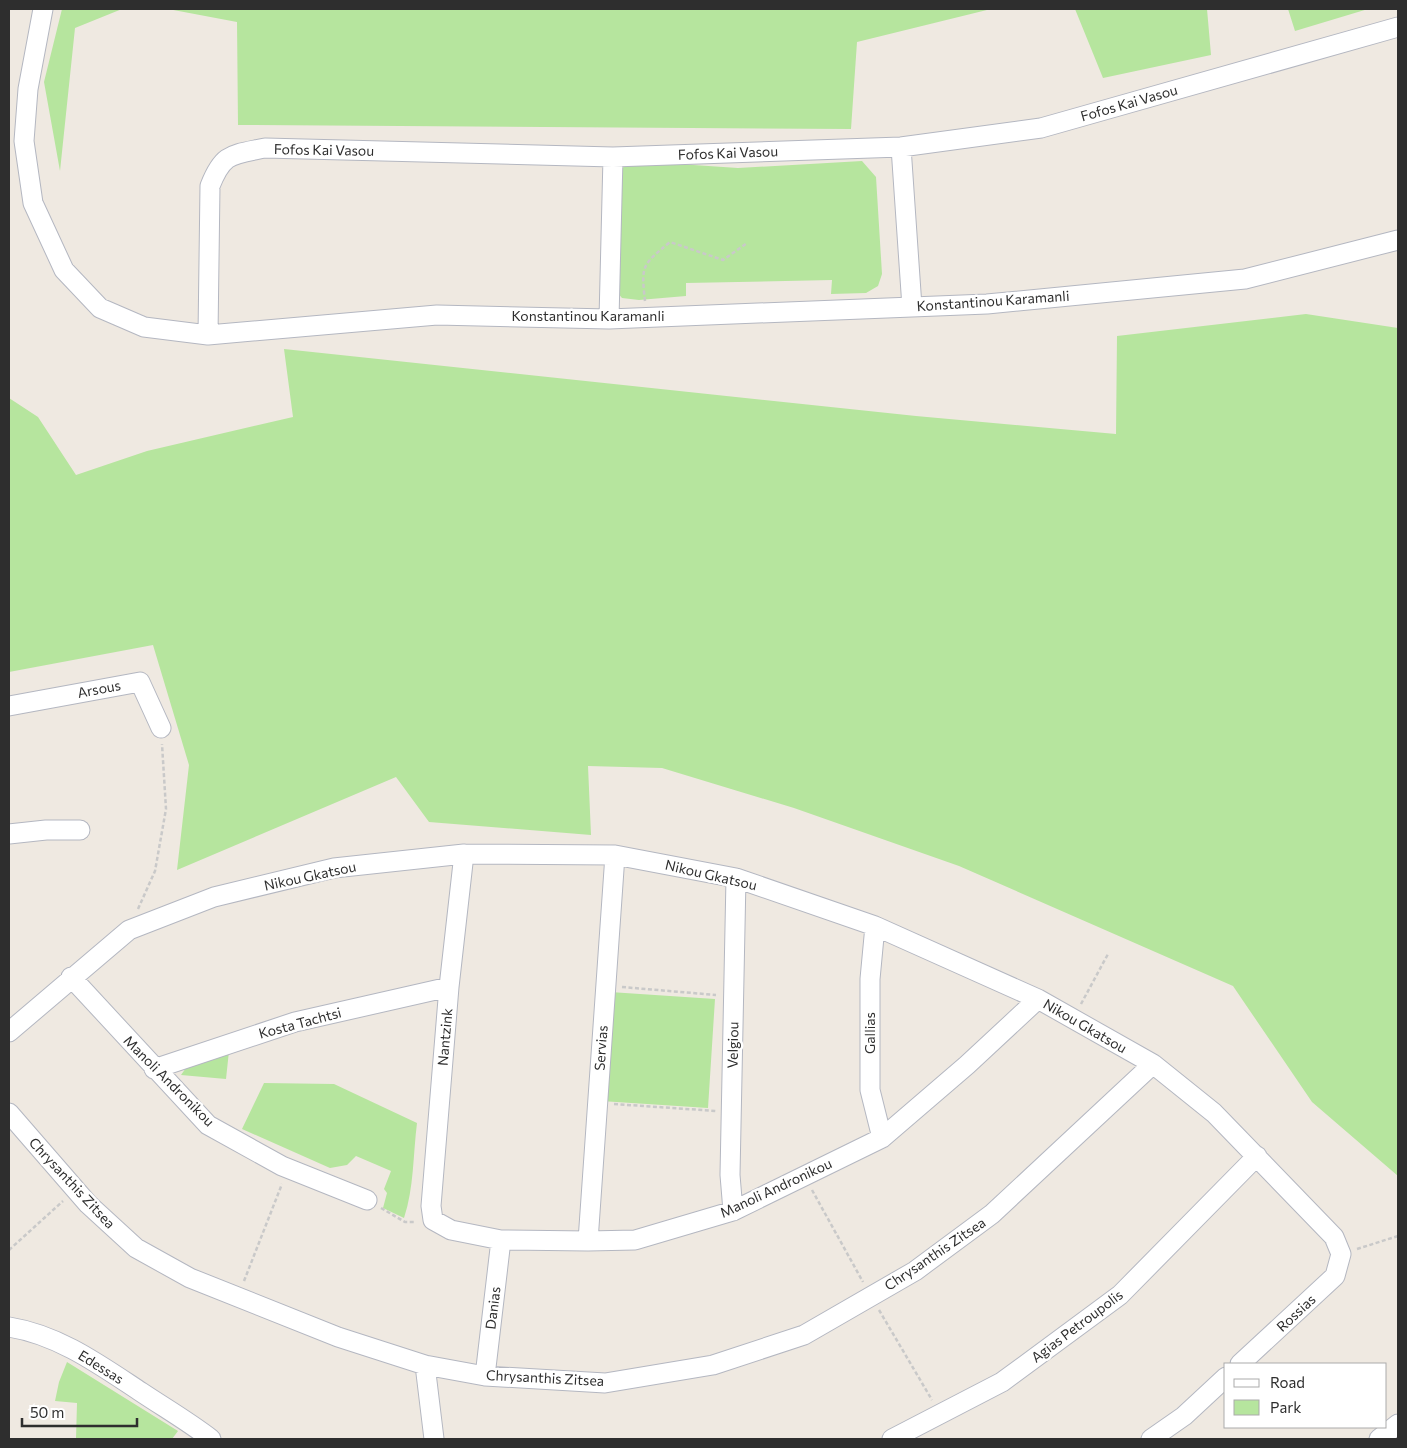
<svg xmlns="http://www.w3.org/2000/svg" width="1407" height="1448" viewBox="0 0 1407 1448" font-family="Commissioner,sans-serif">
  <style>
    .green { fill: #b6e59e }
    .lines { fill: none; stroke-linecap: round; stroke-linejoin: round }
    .minor-casing { stroke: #b4b7c1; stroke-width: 21 }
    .path { stroke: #c9c9c9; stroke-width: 2.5; stroke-dasharray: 4 2.5; stroke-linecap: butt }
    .minor { stroke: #fff; stroke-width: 19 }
    .labels { text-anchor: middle; stroke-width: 5; stroke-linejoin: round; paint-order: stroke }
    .street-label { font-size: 14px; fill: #2e2e2e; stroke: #fff }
  </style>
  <rect width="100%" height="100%" fill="#efe9e1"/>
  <path class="green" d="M62 9H122L75 28 60 171 44 82Z
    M168 9H991L857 42 851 129 238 125 237 22Z
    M1075 9H1207L1211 55 1103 78Z
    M1288 9H1368L1295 31Z
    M634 161 738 168 862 161 876 177 882 274 878 286 866 293 831 294 832 280 686 283V296L639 300 622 298 613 287 617 171Z
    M1306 314 1398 328V1176L1312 1102 1233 986 959 866 794 808 662 768 588 766 591 835 429 822 396 777 177 870 189 765 153 645 9 672V398L38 417 76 475 147 451 293 417 284 349 916 416 1116 434 1117 336Z
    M610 992 715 999 708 1108 601 1101Z
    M229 1051 226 1079 181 1075 188 1065Z
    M264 1083 334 1084 417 1123C413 1154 414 1188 404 1218L383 1208 387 1193 384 1189 391 1171 356 1156 347 1165 330 1168 242 1129Z
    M67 1362 178 1431 172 1439H76L77 1403 55 1401 59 1382Z"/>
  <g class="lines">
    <g class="minor-casing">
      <path id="minor" d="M43 9 28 89 24 141 33 203 64 270 100 308 144 327 208 335 437 315 609 319 987 304 1245 279 1398 240
        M901 147 912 307
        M609 319 613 157
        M208 335 210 186C223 153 231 155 265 148L613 157 901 147 1041 128 1398 27
        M9 706 140 682 161 728
        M9 834 46 830H80
        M464 854 449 987 431 1206 433 1220 451 1230 501 1240 588 1241 635 1240 733 1211 882 1138 967 1065 1038 999
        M875 926 870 979V1090L882 1138
        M71 977 208 1125 282 1166 367 1200
        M9 1032 129 930 214 897 334 868 464 854 615 855 736 878 875 926 1038 999 1153 1064 1214 1113 1334 1237 1341 1254 1335 1276 1240 1364
        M154 1069 295 1022 449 987
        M9 1113 88 1204 136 1248 190 1278 338 1337 425 1365 485 1376 605 1383 713 1365 804 1335 915 1271 992 1214 1153 1064
        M733 1211 730 1175 736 878
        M588 1241 615 855
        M9 1327C59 1335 100 1365 141 1392 165 1408 189 1422 211 1439
        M425 1365 434 1439
        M485 1376 501 1240
        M892 1439 1002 1382 1120 1295 1257 1156
        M1151 1439 1184 1416 1226 1377
        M1379 1439 1398 1424"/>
    </g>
    <path class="path" d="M645 301C641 265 642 265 670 242L723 260 747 243
      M138 909 155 871 166 809 162 744
      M622 987 716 995
      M1081 1004 1108 954
      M614 1104 716 1111
      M812 1190 863 1282
      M381 1208 405 1222H416
      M1357 1249 1398 1236
      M9 1250 63 1201
      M244 1281 282 1184
      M879 1310 932 1400"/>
    <use href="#minor" class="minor"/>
  </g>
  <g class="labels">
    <g class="street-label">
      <text transform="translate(1129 103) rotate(-16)" y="5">Fofos Kai Vasou</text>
      <text transform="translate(324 150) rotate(1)" y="5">Fofos Kai Vasou</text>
      <text transform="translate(728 153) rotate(-2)" y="5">Fofos Kai Vasou</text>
      <text transform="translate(993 301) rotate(-4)" y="5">Konstantinou Karamanli</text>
      <text x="588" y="321">Konstantinou Karamanli</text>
      <text transform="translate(99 689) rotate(-11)" y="5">Arsous</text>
      <text transform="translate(711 875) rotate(13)" y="5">Nikou Gkatsou</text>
      <text transform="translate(310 876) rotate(-12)" y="5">Nikou Gkatsou</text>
      <text transform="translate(300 1023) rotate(-15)" y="5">Kosta Tachtsi</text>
      <text transform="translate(1085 1026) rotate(30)" y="5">Nikou Gkatsou</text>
      <text transform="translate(870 1033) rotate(-90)" y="5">Gallias</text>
      <text transform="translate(445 1037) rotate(-85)" y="5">Nantzink</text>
      <text transform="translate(733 1045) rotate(-89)" y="5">Velgiou</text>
      <text transform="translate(601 1048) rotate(-86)" y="5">Servias</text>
      <text transform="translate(169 1081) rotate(45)" y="5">Manoli Andronikou</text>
      <text transform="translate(72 1183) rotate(47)" y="5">Chrysanthis Zitsea</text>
      <text transform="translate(776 1188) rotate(-25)" y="5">Manoli Andronikou</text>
      <text transform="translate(935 1254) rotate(-34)" y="5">Chrysanthis Zitsea</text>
      <text transform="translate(493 1308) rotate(-83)" y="5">Danias</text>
      <text transform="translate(1296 1313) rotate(-43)" y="5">Rossias</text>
      <text transform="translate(1077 1326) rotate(-37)" y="5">Agias Petroupolis</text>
      <text transform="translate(101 1367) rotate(32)" y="5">Edessas</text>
      <text transform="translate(545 1378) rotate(3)" y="5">Chrysanthis Zitsea</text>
    </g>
  </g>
  <rect width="1407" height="1448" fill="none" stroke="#2e2e2e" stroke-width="20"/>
  <rect x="1224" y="1363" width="162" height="65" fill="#ffffff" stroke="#ababab"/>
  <rect x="1234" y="1379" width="25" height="8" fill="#ffffff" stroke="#ababab"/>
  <text x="1270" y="1388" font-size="15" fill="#2e2e2e">Road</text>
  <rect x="1234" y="1400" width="25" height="15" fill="#b6e59e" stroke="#ababab"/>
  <text x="1270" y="1413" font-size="15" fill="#2e2e2e">Park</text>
  <path d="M22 1418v8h115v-8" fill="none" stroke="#2e2e2e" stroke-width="2.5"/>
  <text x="30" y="1418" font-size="15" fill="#2e2e2e" stroke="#ffffff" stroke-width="4" paint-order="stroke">50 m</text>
</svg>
